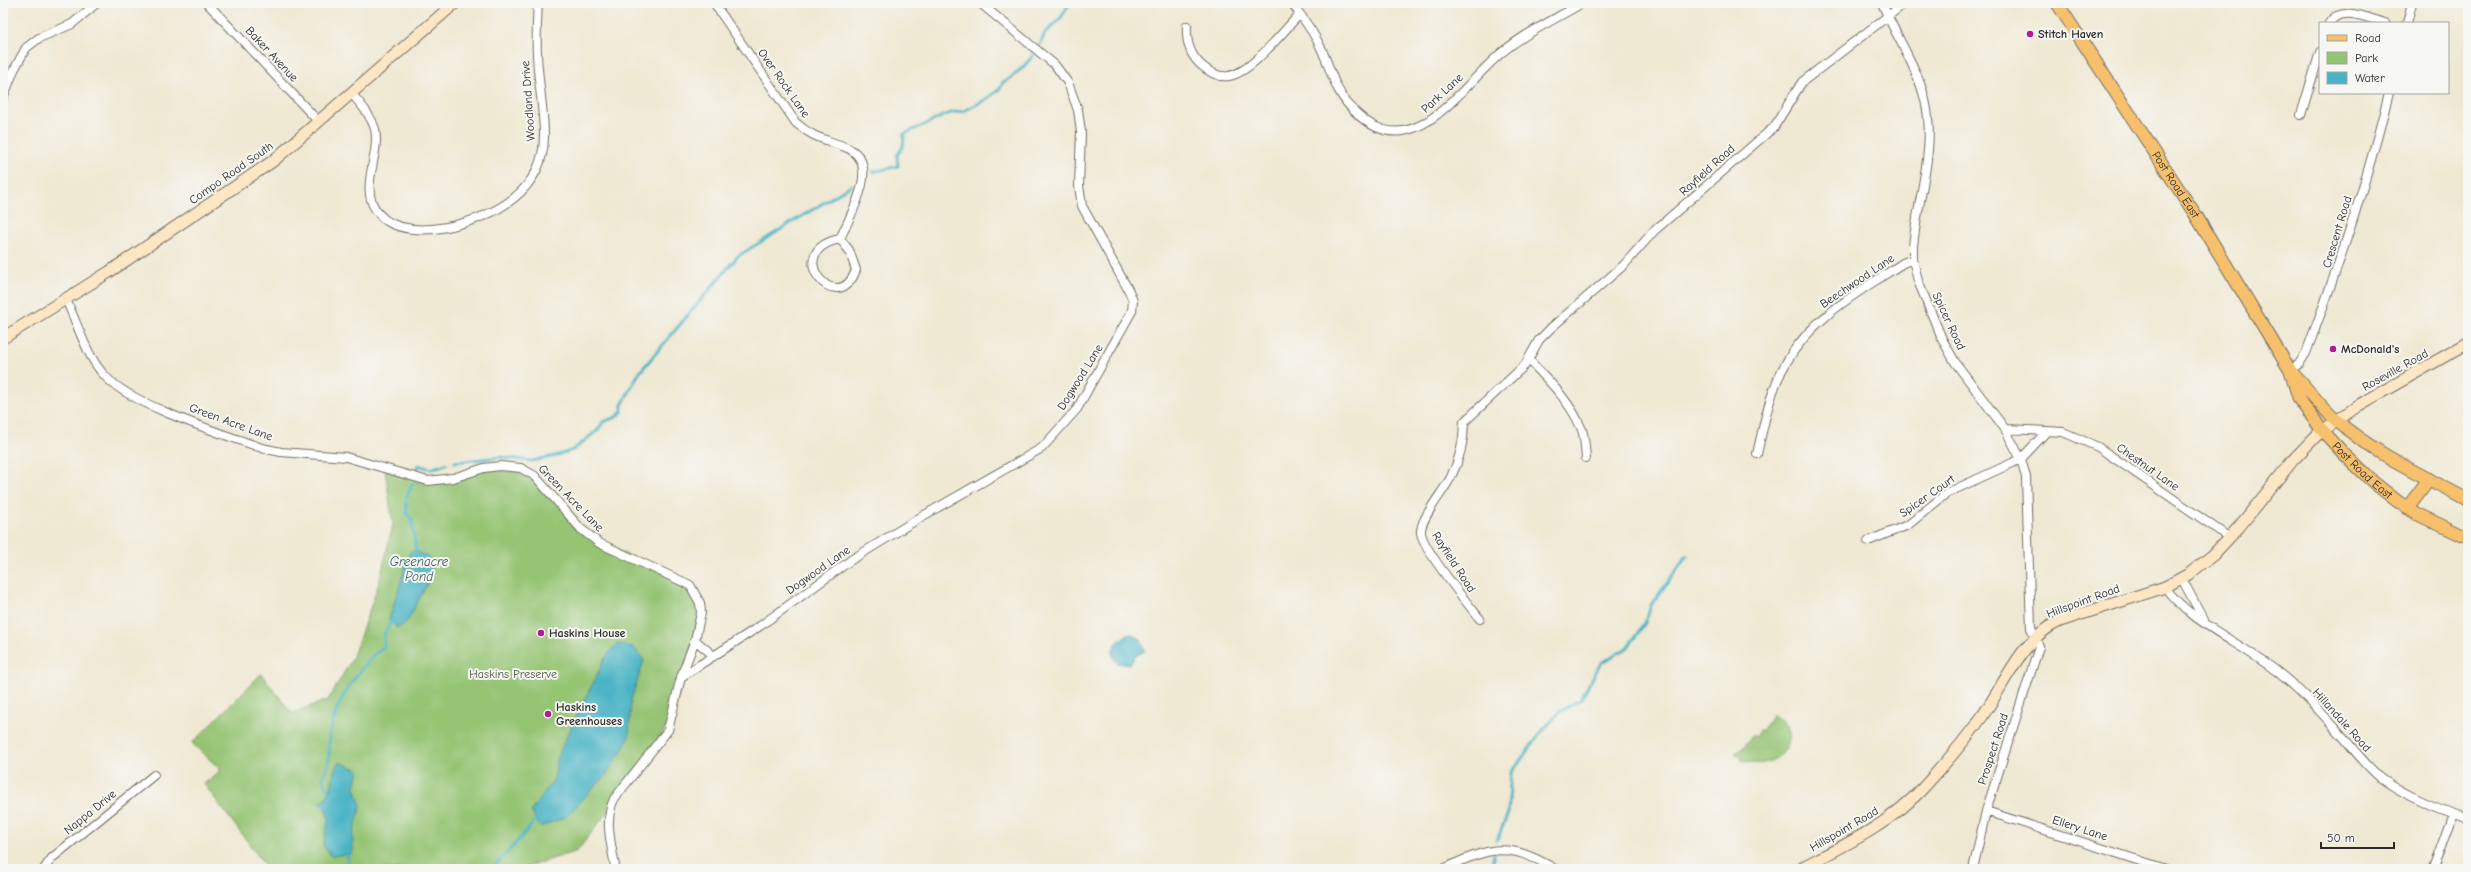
<svg xmlns="http://www.w3.org/2000/svg" width="2471" height="872" viewBox="0 0 2471 872" font-family="'Comic Neue',sans-serif">
  <style>
    .green { fill: #95c473; stroke: #60784f }
    .water { fill: #47b3c4; stroke: #396f78 }
    .lines { fill: none; stroke-linecap: round; stroke-linejoin: round }
    .stream { stroke: #47b3c4; stroke-width: 3 }
    .street-casing { stroke: #706d65; stroke-width: 10 }
    .secondary-casing { stroke: #706d65; stroke-width: 13 }
    .primary-casing { stroke: #706d65; stroke-width: 14 }
    .street { stroke: #fff; stroke-width: 8 }
    .secondary { stroke: #fce6c4; stroke-width: 11 }
    .primary { stroke: #f7c06c; stroke-width: 12 }
    .poi-dot { fill: #b5179e; stroke: #f6f6f2; stroke-width: 1.5 }
    .labels { text-anchor: middle; stroke-width: 4; stroke-linejoin: round; paint-order: stroke }
    .poi-label { font-size: 12px; font-weight: bold; fill: #2b2b2b; stroke: #f6f6f2; text-anchor: start }
    .street-label { font-size: 12px; fill: #2b2b2b; stroke: #f6f6f2 }
    .park-label { font-size: 12px; fill: #4b5941; stroke: #f6f6f2 }
    .water-label { font-size: 13px; font-style: italic; fill: #355b61; stroke: #f6f6f2 }
  </style>
  <rect width="100%" height="100%" fill="#f6f6f2"/>
  <filter id="ink" filterUnits="userSpaceOnUse"><feTurbulence type="fractalNoise" baseFrequency=".025" numOctaves="2"/><feDisplacementMap in="SourceGraphic" scale="8" xChannelSelector="R" yChannelSelector="G"/><feConvolveMatrix kernelMatrix="1 2 1 2 8 2 1 2 1" color-interpolation-filters="sRGB"/></filter>
  <filter id="wash" filterUnits="userSpaceOnUse"><feTurbulence type="fractalNoise" baseFrequency=".012" numOctaves="4" result="noise"/><feDisplacementMap in="SourceGraphic" scale="16" xChannelSelector="R" yChannelSelector="G"/><feGaussianBlur stdDeviation="0.9" result="paint"/><feColorMatrix in="noise" values="0 0 0 0 0 0 0 0 0 0 0 0 0 0 0 0 0 1.4 0 .05"/><feComposite in="paint" operator="in"/></filter>
  <g filter="url(#wash)">
    <rect width="100%" height="100%" fill="#efe8d2"/>
    <path class="green" d="M484 468 528 471 591 538 690 585 701 613 672 719 609 810 577 851 520 869H268L204 784 221 770 192 743 261 674 292 713 328 700 352 659 379 583 393 524 385 470 441 481Z
      M1773 715C1811 734 1777 776 1740 760L1741 757 1735 754 1739 749 1741 750 1753 735 1756 737 1760 730H1763Z"/>
    <path class="water" d="M415 550 432 560C434 577 424 589 417 603 411 613 409 625 396 628L395 625 389 620 410 552Z
      M1132 634 1141 639 1145 651 1137 655 1129 665 1118 663C1104 653 1119 636 1132 634Z
      M617 644 633 647 644 660 631 700 629 737 623 749 606 775 566 817 540 827 531 811 554 779 558 755 606 656Z
      M339 762 359 770 355 787 361 806 353 835V851L351 854 331 856 323 845 329 818 326 810 320 803C337 792 329 773 339 762Z"/>
    <g class="lines">
      <path class="stream" d="M1039 47 1045 33 1060 19 1070 3
        M873 172 898 166 897 155 903 147 904 134 950 113 964 111 985 100 1000 89 1003 82C1011 80 1028 63 1033 55
        M455 462 501 457 532 461 555 456 573 450 598 430 603 422 616 417 622 412V405L639 373 738 256 852 185
        M415 473 418 465 431 469 446 464
        M406 498 413 483
        M406 502 407 515 412 519 416 553
        M331 794C314 770 328 779 329 758 330 750 328 742 330 734 335 700 359 668 384 646V634L393 618
        M1497 840 1508 813 1511 773 1543 730 1561 711 1580 700 1601 663 1627 648 1645 623 1651 605 1687 556
        M347 851 348 869
        M491 869C509 854 520 837 536 820
        M1491 869 1494 854"/>
    </g>
  </g>
  <g filter="url(#ink)">
    <g class="lines">
      <g class="street-casing">
        <path id="street" d="M207 3 319 122
          M714 3 796 123C813 138 825 139 845 147 884 161 850 215 840 239L849 250 856 270C838 320 780 251 840 239
          M1292 3C1302 17 1313 31 1320 46 1330 66 1333 86 1347 103 1407 175 1455 93 1500 54 1525 33 1554 20 1582 3
          M1882 3C1895 35 1917 66 1925 100 1937 148 1917 199 1913 247V259L1918 281 1942 339 1955 362 2005 429 2021 459 2026 477 2031 628 2039 647 1986 811 1973 869
          M2329 23C2341 5 2367 18 2385 23
          M2407 23 2412 3
          M1187 26C1186 41 1190 55 1201 65 1209 72 1218 78 1229 76 1252 72 1283 31 1300 14
          M352 94C361 105 371 115 375 129 381 156 357 190 379 214 394 232 426 231 447 227 495 217 544 191 544 136 544 109 538 82 537 54 536 37 537 20 538 3
          M3 98 14 70 26 48 39 38 72 24 97 3
          M2301 115 2320 52
          M66 300C78 324 86 356 105 376 131 405 223 434 262 448L281 452 346 457 428 481 453 478 484 468 500 466 521 468 535 476 581 529 599 543 690 585 700 603 701 613 695 640 681 677 668 730 614 799C604 821 611 843 615 866
          M1528 359C1549 381 1571 402 1582 430 1585 438 1585 449 1586 458
          M2290 370 2299 364 2306 353C2339 267 2367 181 2389 93
          M2005 429 2047 431
          M1757 454C1764 424 1770 390 1786 363 1812 317 1860 291 1903 263L1913 259
          M1868 541 1908 525 1947 493 2021 459 2047 431 2063 432 2098 447 2230 538
          M2182 579 2204 620
          M2165 587C2188 621 2248 647 2280 674 2304 693 2324 715 2344 738 2356 752 2367 767 2381 778 2407 797 2437 808 2468 819
          M1480 619C1467 603 1424 551 1421 533 1419 520 1444 491 1451 477 1460 459 1464 442 1464 422L1525 365 1539 340 1552 327 1624 265 1654 231 1774 127 1802 82 1905 3
          M695 640 714 656
          M681 677 760 626 851 560 921 517 1042 448 1077 409 1132 311 1133 301 1129 291 1082 206 1079 186 1081 132 1078 110 1068 83 1055 65 980 3
          M1986 811 2166 869
          M44 869 52 858 154 775
          M1443 869C1491 847 1507 841 1555 869
          M2433 869 2453 814"/>
      </g>
      <g class="secondary-casing">
        <path id="secondary" d="M3 338 109 272 273 161 455 3
          M1799 869C1843 846 1889 825 1923 788 1943 766 1963 743 1981 718 2004 686 2021 638 2060 621L2165 587 2189 574 2213 555 2239 527 2293 460 2318 434 2359 405 2468 343"/>
      </g>
      <g class="primary-casing">
        <g id="primary">
          <path id="s1" d="M2057 3 2195 214 2279 352 2290 370 2299 399 2322 430 2344 454 2373 482 2397 501 2417 514 2468 538"/>
          <path d="M2291 372C2307 387 2320 407 2337 421 2375 454 2424 476 2468 500"/>
          <path d="M2407 508 2429 479"/>
        </g>
      </g>
      <use href="#street" class="street"/>
      <use href="#secondary" class="secondary"/>
      <use href="#primary" class="primary"/>
    </g>
  </g>
  <g class="poi-dot">
    <circle cx="2030" cy="34" r="4"/>
    <circle cx="2333" cy="349" r="4"/>
    <circle cx="541" cy="633" r="4"/>
    <circle cx="548" cy="714" r="4"/>
  </g>
  <g class="labels">
    <g class="poi-label">
      <text x="2038" y="38">Stitch Haven</text>
      <text x="2341" y="353">McDonald's</text>
      <text x="549" y="637">Haskins House</text>
      <text x="556" y="711">Haskins<tspan x="556" dy="14">Greenhouses</tspan></text>
    </g>
    <g class="street-label">
      <text transform="translate(272 54) rotate(47)" y="4">Baker Avenue</text>
      <text transform="translate(784 83) rotate(55)" y="4">Over Rock Lane</text>
      <text transform="translate(1442 93) rotate(-43)" y="4">Park Lane</text>
      <text transform="translate(528 101) rotate(-94)" y="4">Woodland Drive</text>
      <text transform="translate(1707 170) rotate(-42)" y="4">Rayfield Road</text>
      <text transform="translate(231 173) rotate(-35)" y="4">Compo Road South</text>
      <text dy="4" stroke="none"><textPath href="#s1" startOffset="217">Post Road East</textPath></text>
      <text transform="translate(2337 232) rotate(-73)" y="4">Crescent Road</text>
      <text transform="translate(1857 281) rotate(-34)" y="4">Beechwood Lane</text>
      <text transform="translate(1949 321) rotate(65)" y="4">Spicer Road</text>
      <text transform="translate(2395 370) rotate(-29)" y="4">Roseville Road</text>
      <text transform="translate(1080 377) rotate(-58)" y="4">Dogwood Lane</text>
      <text transform="translate(231 422) rotate(20)" y="4">Green Acre Lane</text>
      <text transform="translate(2148 467) rotate(35)" y="4">Chestnut Lane</text>
      <text dy="4" stroke="none"><textPath href="#s1" startOffset="561">Post Road East</textPath></text>
      <text transform="translate(1927 496) rotate(-35)" y="4">Spicer Court</text>
      <text transform="translate(571 498) rotate(46)" y="4">Green Acre Lane</text>
      <text transform="translate(1454 562) rotate(57)" y="4">Rayfield Road</text>
      <text transform="translate(818 570) rotate(-35)" y="4">Dogwood Lane</text>
      <text transform="translate(2083 601) rotate(-20)" y="4">Hillspoint Road</text>
      <text transform="translate(2342 720) rotate(48)" y="4">Hillandale Road</text>
      <text transform="translate(1993 749) rotate(-72)" y="4">Prospect Road</text>
      <text transform="translate(90 812) rotate(-39)" y="4">Nappa Drive</text>
      <text transform="translate(2080 828) rotate(18)" y="4">Ellery Lane</text>
      <text transform="translate(1844 829) rotate(-30)" y="4">Hillspoint Road</text>
    </g>
    <g class="park-label">
      <text x="513" y="678">Haskins Preserve</text>
    </g>
    <g class="water-label">
      <text x="419" y="566">Greenacre<tspan x="419" dy="15">Pond</tspan></text>
    </g>
  </g>
  <rect width="2471" height="872" fill="none" stroke="#f6f6f2" stroke-width="16"/>
  <rect x="2319" y="22" width="130" height="72" fill="#f6f6f2" stroke="#a5a5a2"/>
  <rect x="2327" y="35" width="20" height="6" fill="#f7c06c" stroke="#a5a5a2"/>
  <text x="2355" y="42" font-size="12" fill="#2b2b2b">Road</text>
  <rect x="2327" y="52" width="20" height="12" fill="#95c473" stroke="#a5a5a2"/>
  <text x="2355" y="62" font-size="12" fill="#2b2b2b">Park</text>
  <rect x="2327" y="72" width="20" height="12" fill="#47b3c4" stroke="#a5a5a2"/>
  <text x="2355" y="82" font-size="12" fill="#2b2b2b">Water</text>
  <path d="M2321 842v6h73v-6" fill="none" stroke="#2b2b2b" stroke-width="2"/>
  <text x="2327" y="842" font-size="12" fill="#2b2b2b" stroke="#f6f6f2" stroke-width="3" paint-order="stroke">50 m</text>
</svg>
